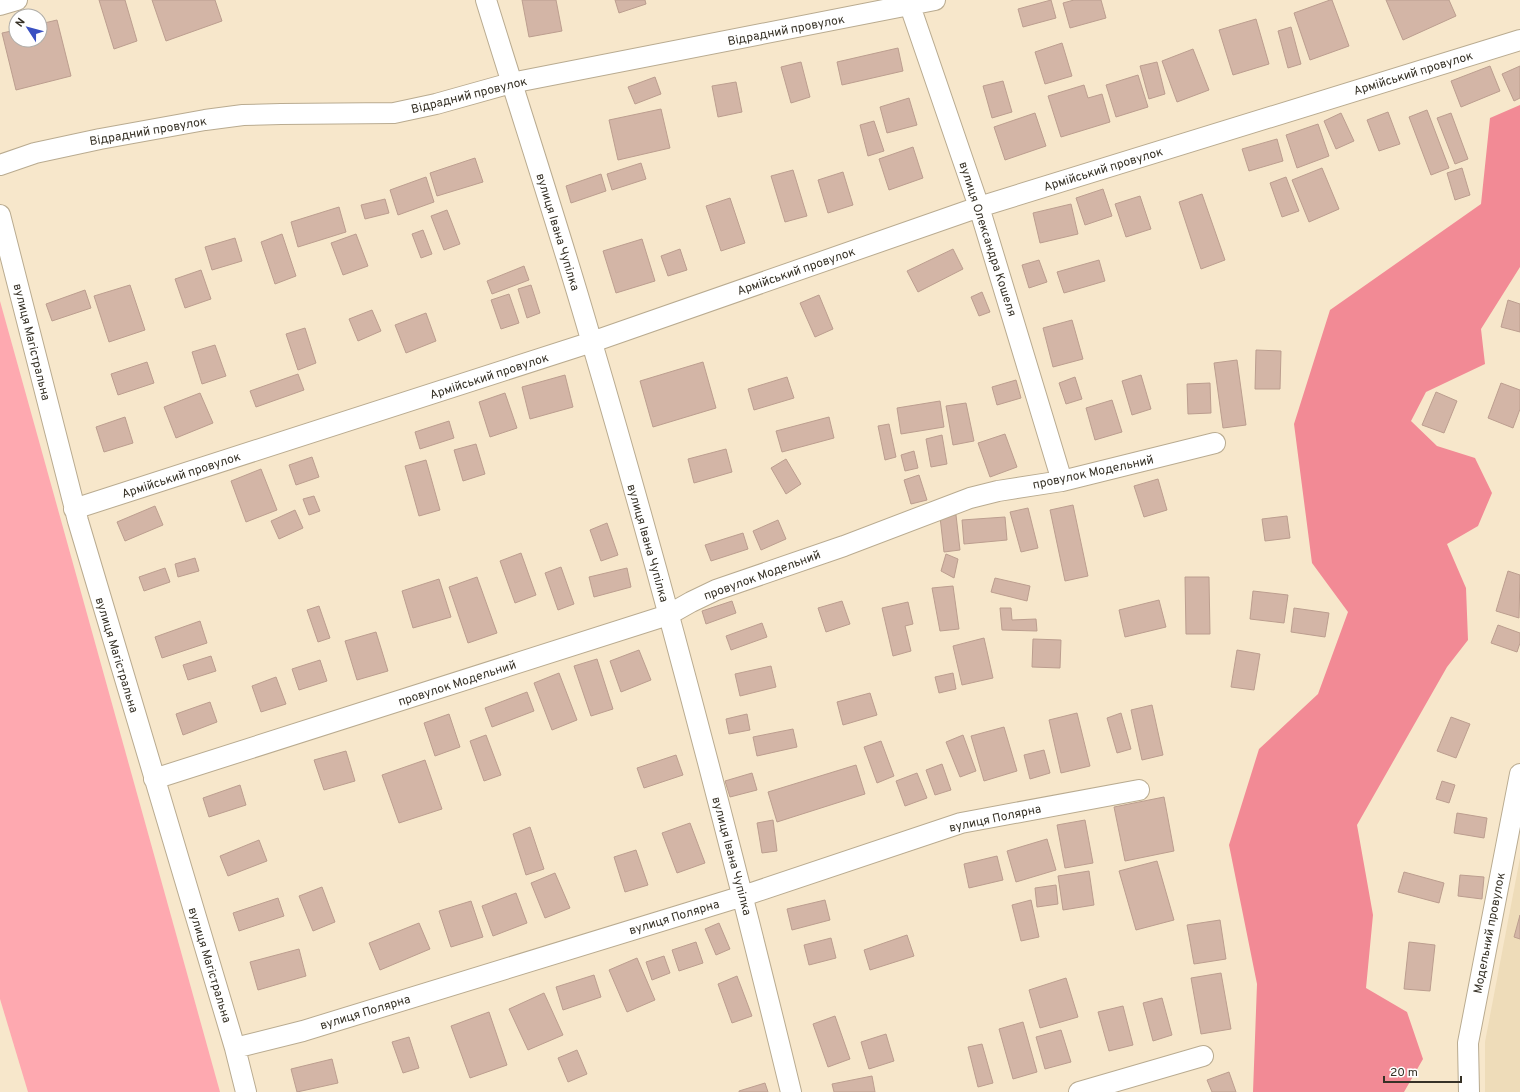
<svg xmlns="http://www.w3.org/2000/svg" width="1520" height="1092" viewBox="0 0 1520 1092" font-family="Overpass,sans-serif">
  <style>
    .built { fill: #eedcb9 }
    .green { fill: #fea9b0 }
    .forest { fill: #f28a95 }
    .building { fill: #d3b5a6; stroke: #bc9e8f }
    .lines { fill: none; stroke-linecap: round; stroke-linejoin: round }
    .street-casing { stroke: #b9ab90; stroke-width: 22 }
    .street { stroke: #fff; stroke-width: 20 }
    .labels { text-anchor: middle; stroke-width: 3; stroke-linejoin: round; paint-order: stroke }
    .street-label { font-size: 12px; fill: #363126; stroke: #fff }
  </style>
  <rect width="100%" height="100%" fill="#f7e7cb"/>
  <path class="built" d="M1520 858V1092H1485V1042Z"/>
  <path class="green" d="M0 301 220 1092H28L0 999Z"/>
  <path class="forest" d="M1520 105V267L1481 329 1485 364 1426 392 1411 421 1437 446 1475 458 1492 493 1478 526 1447 544 1466 588 1468 640 1447 667 1357 825 1373 915 1366 988 1407 1012 1423 1059 1404 1092H1253L1257 984 1229 845 1259 749 1318 694 1348 612 1312 563 1294 424 1330 310 1481 204 1490 118Z"/>
  <path class="building" d="M99 0H125L137 41 114 49Z
    M152 0H215L222 21 166 41Z
    M522 0H556L562 31 529 37Z
    M615 0H645L646 4 619 13Z
    M1051 0 1056 18 1023 27 1018 9Z
    M1074 0H1101L1106 18 1070 28 1063 3Z
    M1330 0H1332L1349 46 1310 60 1294 13Z
    M1386 0H1449L1456 16 1403 40Z
    M1256 19 1269 64 1233 75 1219 30Z
    M57 20 71 76 16 90 2 33 16 30V40H40V24Z
    M1291 27 1301 64 1288 68 1278 31Z
    M1062 43 1072 76 1045 84 1035 52Z
    M898 48 903 71 842 85 837 62Z
    M1193 49 1209 90 1177 102 1162 61Z
    M801 62 810 97 791 103 781 67Z
    M1157 62 1165 94 1149 99 1140 66Z
    M1490 66 1500 91 1461 107 1451 81Z
    M1520 66V98L1514 101 1502 74Z
    M1138 75 1148 107 1116 117 1106 85Z
    M655 77 661 94 635 104 628 87Z
    M1003 81 1012 112 992 118 983 86Z
    M736 82 742 112 718 117 712 86Z
    M1084 85 1088 98 1102 94 1110 122 1061 137 1048 96Z
    M909 98 917 125 887 133 880 107Z
    M661 109 670 148 618 160 609 120Z
    M1427 110 1449 168 1431 175 1409 117Z
    M1388 112 1400 144 1379 151 1367 120Z
    M1035 113 1046 146 1005 160 994 127Z
    M1341 113 1354 141 1336 149 1324 121Z
    M1451 113 1468 159 1455 164 1437 118Z
    M874 121 884 151 868 156 860 125Z
    M1318 124 1329 156 1297 168 1286 135Z
    M1277 139 1283 161 1249 171 1242 149Z
    M913 147 923 178 889 190 879 159Z
    M475 158 483 182 437 196 430 173Z
    M641 163 646 179 612 190 607 174Z
    M1322 168 1339 209 1309 222 1292 180Z
    M1462 168 1470 195 1455 200 1447 173Z
    M793 170 807 216 785 222 771 176Z
    M843 172 853 205 828 213 818 180Z
    M601 174 606 191 571 203 566 186Z
    M426 177 434 202 398 215 390 190Z
    M1286 177 1299 211 1282 217 1270 183Z
    M1103 189 1112 216 1085 225 1076 198Z
    M1202 194 1225 260 1201 269 1179 202Z
    M1140 196 1151 229 1126 237 1115 204Z
    M730 198 745 243 721 251 706 206Z
    M385 199 389 213 365 219 361 205Z
    M1071 204 1078 234 1040 243 1033 213Z
    M339 207 346 232 298 247 291 222Z
    M447 210 460 244 444 250 431 216Z
    M423 230 432 254 421 258 412 234Z
    M282 234 296 276 275 284 261 242Z
    M356 234 368 266 343 275 331 243Z
    M235 238 242 261 212 270 205 247Z
    M642 239 655 281 616 293 603 251Z
    M680 249 687 270 668 276 661 256Z
    M953 249 963 269 918 292 907 271Z
    M1039 260 1047 282 1029 288 1022 265Z
    M1099 260 1105 281 1064 293 1057 272Z
    M524 266 529 280 492 294 487 281Z
    M201 270 211 299 185 308 175 279Z
    M130 285 145 330 109 342 94 296Z
    M531 285 540 313 527 318 518 289Z
    M85 290 91 308 52 321 46 304Z
    M982 292 990 312 979 316 971 297Z
    M509 294 519 323 501 329 491 300Z
    M819 295 833 329 815 337 800 303Z
    M1508 300 1520 304V332L1501 327Z
    M372 310 381 331 358 341 349 319Z
    M426 313 436 341 406 353 395 325Z
    M1072 320 1083 359 1053 367 1043 328Z
    M305 328 316 363 298 370 286 334Z
    M215 345 226 376 202 384 192 352Z
    M1256 350 1281 351 1280 389H1255Z
    M1237 360 1246 425 1223 428 1214 363Z
    M147 362 154 383 118 395 111 374Z
    M703 362 716 408 653 427 640 381Z
    M298 374 304 390 256 407 250 391Z
    M565 375 573 407 530 419 522 387Z
    M1141 375 1151 409 1132 415 1122 381Z
    M787 377 794 398 754 410 748 389Z
    M1075 377 1082 399 1066 404 1059 383Z
    M1016 380 1021 398 997 405 992 387Z
    M1210 383 1211 413 1188 414 1187 384Z
    M1501 383 1520 390V409L1513 428 1488 418Z
    M1436 392 1457 401 1444 433 1422 425Z
    M200 393 213 423 176 438 164 407Z
    M505 393 517 428 490 437 479 402Z
    M1112 400 1122 432 1095 440 1086 408Z
    M940 401 944 427 901 434 897 408Z
    M966 403 974 441 953 445 946 406Z
    M125 417 133 443 104 452 96 427Z
    M829 417 834 438 782 452 776 431Z
    M449 421 454 438 420 449 415 432Z
    M889 424 896 457 885 460 878 426Z
    M1005 434 1017 467 990 477 978 443Z
    M942 435 947 464 931 467 926 439Z
    M476 444 485 474 463 481 454 450Z
    M726 449 732 472 694 483 688 459Z
    M914 451 918 468 905 471 901 455Z
    M312 457 319 477 296 485 289 465Z
    M786 459 801 484 786 494 771 468Z
    M426 460 440 510 419 516 405 466Z
    M261 469 277 510 246 522 231 481Z
    M919 475 927 500 911 504 904 480Z
    M1158 479 1167 510 1144 517 1134 486Z
    M314 496 320 511 309 515 303 499Z
    M1073 505 1088 576 1065 581 1050 510Z
    M155 506 163 525 125 541 117 522Z
    M1028 508 1038 548 1021 552 1010 512Z
    M295 510 303 528 279 539 271 521Z
    M956 515 960 550 944 552 940 517Z
    M1287 516 1290 538 1265 541 1262 519Z
    M1005 517 1007 540 964 544 962 520Z
    M778 520 786 539 761 550 753 531Z
    M607 523 618 555 601 561 590 530Z
    M743 533 748 549 711 561 705 545Z
    M521 553 536 595 515 603 500 561Z
    M946 554 958 559 954 578 941 571Z
    M195 558 199 571 178 577 175 564Z
    M561 567 574 604 558 610 545 573Z
    M165 568 170 582 144 591 139 577Z
    M627 568 631 587 594 597 589 577Z
    M1508 571 1520 575 1519 618 1496 611Z
    M477 577 497 633 468 643 449 587Z
    M1185 577H1209L1210 634H1186Z
    M995 578 1030 586 1027 601 991 592Z
    M439 579 451 617 413 628 402 591Z
    M953 586 959 629 940 631 932 588Z
    M1253 591 1288 595 1284 623 1250 619Z
    M1159 600 1166 627 1125 637 1119 610Z
    M732 601 736 613 706 624 702 611Z
    M842 601 850 624 826 632 818 608Z
    M908 602 913 624 905 626 911 651 893 656 882 608Z
    M319 606 330 638 318 642 307 610Z
    M1000 608H1011L1012 620 1036 619 1037 631 1002 630Z
    M1294 608 1329 613 1325 637 1291 632Z
    M200 621 207 643 162 658 155 637Z
    M762 623 767 637 731 650 726 636Z
    M1498 625 1520 633V643L1517 652 1491 643Z
    M376 632 388 671 357 680 345 641Z
    M984 638 993 678 962 685 953 646Z
    M1033 639 1061 640 1060 668 1032 667Z
    M639 650 651 680 621 692 610 661Z
    M1237 650 1260 654 1254 690 1231 687Z
    M211 656 216 671 188 680 183 665Z
    M597 659 613 709 591 716 574 666Z
    M320 660 327 681 299 690 292 669Z
    M771 666 776 687 740 696 735 674Z
    M559 673 577 720 552 730 534 683Z
    M953 673 956 689 939 693 935 677Z
    M276 677 286 704 261 712 252 686Z
    M527 692 534 711 492 727 485 708Z
    M870 693 877 715 843 725 837 702Z
    M210 702 217 722 183 735 176 714Z
    M1152 705 1163 755 1142 760 1131 710Z
    M1077 713 1090 766 1061 773 1049 720Z
    M1121 713 1131 749 1117 753 1107 718Z
    M449 714 460 747 435 756 424 723Z
    M747 714 750 730 729 734 726 719Z
    M1451 717 1470 724 1456 758 1437 751Z
    M1004 727 1017 771 984 781 971 736Z
    M793 729 797 747 757 756 753 737Z
    M486 735 501 775 484 781 470 741Z
    M963 735 976 771 960 777 946 742Z
    M881 741 894 776 877 783 864 747Z
    M1044 750 1050 773 1030 779 1024 755Z
    M346 751 355 781 324 790 314 760Z
    M676 755 683 775 644 788 637 768Z
    M425 760 442 809 399 823 382 775Z
    M942 764 951 790 935 795 926 770Z
    M856 765 865 794 777 822 768 792Z
    M752 773 757 790 730 797 725 781Z
    M917 773 927 798 905 806 896 781Z
    M1442 781 1455 785 1449 803 1436 799Z
    M240 785 246 805 209 817 203 798Z
    M1164 797 1174 851 1125 861 1114 807Z
    M1457 813 1487 818 1484 838 1454 833Z
    M773 820 777 851 762 853 757 823Z
    M1085 820 1093 863 1065 868 1057 825Z
    M690 823 705 863 677 873 662 833Z
    M530 827 544 869 526 875 513 834Z
    M1047 839 1056 870 1016 882 1007 851Z
    M259 840 267 861 228 876 220 856Z
    M636 850 648 885 625 892 614 857Z
    M997 856 1003 880 969 888 964 864Z
    M1157 861 1174 920 1136 930 1119 871Z
    M1089 871 1094 905 1063 910 1058 876Z
    M1404 872 1444 883 1439 903 1398 892Z
    M555 873 570 908 545 918 531 883Z
    M1460 875 1484 877 1482 899 1458 896Z
    M1056 885 1058 904 1037 907 1035 888Z
    M322 887 335 922 313 931 299 896Z
    M516 893 527 923 493 936 482 906Z
    M278 898 284 916 239 931 233 913Z
    M825 900 830 920 792 930 787 909Z
    M1031 900 1039 937 1021 941 1012 905Z
    M471 901 483 937 451 947 439 911Z
    M1520 915V939L1514 937Z
    M1220 920 1226 959 1194 964 1187 925Z
    M419 923 430 949 380 970 369 943Z
    M719 923 730 949 716 955 705 929Z
    M907 935 914 956 870 970 864 950Z
    M831 938 836 958 809 965 804 945Z
    M696 942 703 963 679 971 672 950Z
    M1409 942 1435 945 1430 991 1404 989Z
    M299 949 306 976 258 990 250 962Z
    M664 956 670 973 652 980 646 962Z
    M637 958 655 1000 627 1012 609 970Z
    M1221 973 1231 1029 1201 1034 1191 978Z
    M594 975 601 997 563 1010 556 987Z
    M737 976 752 1016 732 1023 718 984Z
    M1066 978 1078 1017 1040 1028 1029 990Z
    M544 993 563 1035 528 1050 509 1009Z
    M1162 998 1172 1035 1153 1041 1143 1003Z
    M1123 1006 1133 1045 1109 1051 1098 1012Z
    M489 1012 507 1065 470 1078 451 1026Z
    M835 1016 850 1059 828 1067 813 1024Z
    M1023 1022 1037 1072 1013 1079 999 1029Z
    M1061 1030 1071 1062 1045 1069 1036 1037Z
    M886 1034 894 1061 869 1069 861 1042Z
    M409 1037 419 1068 403 1073 392 1042Z
    M982 1044 993 1083 978 1087 968 1047Z
    M577 1050 587 1074 568 1082 558 1058Z
    M332 1059 338 1083 297 1092 291 1069Z
    M1229 1072 1236 1092H1212L1207 1080Z
    M872 1076 875 1092H834L832 1084Z
    M765 1083 768 1092H739V1091Z"/>
  <g class="lines">
    <g class="street-casing">
      <path id="street" d="M486 0C521 114 559 228 592 343 665 591 730 841 791 1092
        M908 0 979 207 1062 481
        M0 5 17 0
        M0 165 35 153 100 139 205 120 243 115 281 114 394 113 436 104 511 83 935 0
        M0 215 78 521 235 1048 246 1092
        M74 509 592 342 979 207 1520 40
        M154 779 668 615 691 602 716 590 844 546 970 498 998 491 1062 481 1215 443
        M235 1048 303 1031 743 896 961 823 1139 790
        M1079 1092 1203 1056
        M1469 1092 1468 1043 1520 774"/>
    </g>
    <use href="#street" class="street"/>
  </g>
  <g class="labels">
    <g class="street-label">
      <text transform="translate(786 30) rotate(-11)" y="4">Відрадний провулок</text>
      <text transform="translate(1413 73) rotate(-17)" y="4">Армійський провулок</text>
      <text transform="translate(469 95) rotate(-14)" y="4">Відрадний провулок</text>
      <text transform="translate(148 131) rotate(-10)" y="4">Відрадний провулок</text>
      <text transform="translate(1103 169) rotate(-17)" y="4">Армійський провулок</text>
      <text transform="translate(558 232) rotate(73)" y="4">вулиця Івана Чупілка</text>
      <text transform="translate(988 239) rotate(72)" y="4">вулиця Олександра Кошеля</text>
      <text transform="translate(796 271) rotate(-19)" y="4">Армійський провулок</text>
      <text transform="translate(32 342) rotate(76)" y="4">вулиця Магістральна</text>
      <text transform="translate(489 376) rotate(-18)" y="4">Армійський провулок</text>
      <text transform="translate(1093 472) rotate(-12)" y="4">провулок Модельний</text>
      <text transform="translate(181 475) rotate(-18)" y="4">Армійський провулок</text>
      <text transform="translate(648 543) rotate(74)" y="4">вулиця Івана Чупілка</text>
      <text transform="translate(762 575) rotate(-20)" y="4">провулок Модельний</text>
      <text transform="translate(117 655) rotate(73)" y="4">вулиця Магістральна</text>
      <text transform="translate(457 683) rotate(-18)" y="4">провулок Модельний</text>
      <text transform="translate(995 818) rotate(-12)" y="4">вулиця Полярна</text>
      <text transform="translate(732 856) rotate(75)" y="4">вулиця Івана Чупілка</text>
      <text transform="translate(674 917) rotate(-17)" y="4">вулиця Полярна</text>
      <text transform="translate(1489 933) rotate(-79)" y="4">Модельний провулок</text>
      <text transform="translate(210 965) rotate(73)" y="4">вулиця Магістральна</text>
      <text transform="translate(365 1012) rotate(-17)" y="4">вулиця Полярна</text>
    </g>
  </g>
  <g transform="translate(28 28) rotate(306)"><circle r="19" fill="#ffffff" stroke="#afada8"/>
  <path d="M0-3L7 15L0 10L-7 15Z" fill="#3950c2"/>
  <text y="-6" font-size="11" font-weight="bold" text-anchor="middle" fill="#363126">N</text>
  </g>
  <path d="M1384 1076v6h77v-6" fill="none" stroke="#363126" stroke-width="2"/>
  <text x="1390" y="1076" font-size="12" fill="#363126" stroke="#ffffff" stroke-width="3" paint-order="stroke">20 m</text>
</svg>
